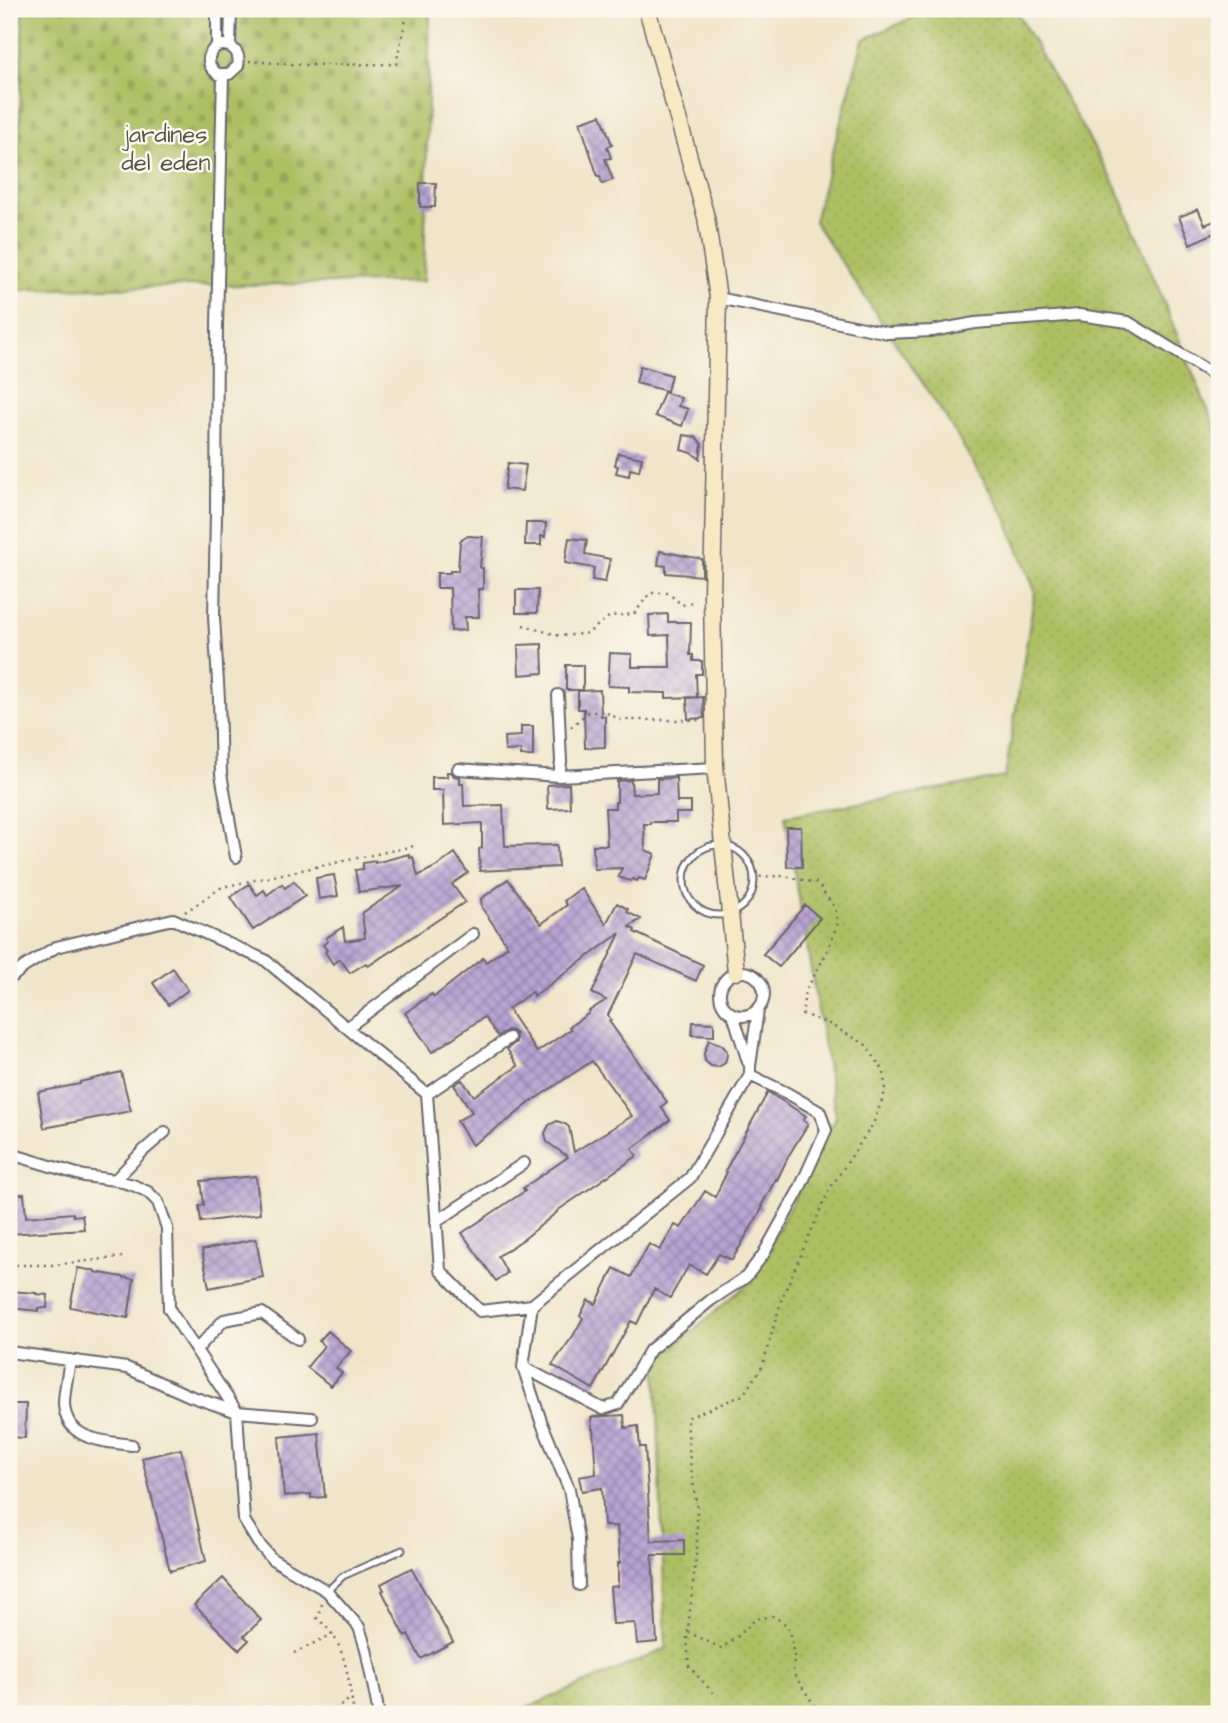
<svg xmlns="http://www.w3.org/2000/svg" width="1228" height="1723" viewBox="0 0 1228 1723" font-family="'Architects Daughter',sans-serif">
  <style>
    .grass { fill: url(#grass-dots); stroke: #68704f; stroke-width: 2 }
    .cemetery { fill: url(#cemetery-stones); stroke: #68704f; stroke-width: 2 }
    .building { fill: url(#building-cross-hatch); fill-rule: evenodd }
    .lines { fill: none; stroke-linecap: round; stroke-linejoin: round }
    .lane-casing { stroke: #6a666d; stroke-width: 9 }
    .street-casing { stroke: #6a666d; stroke-width: 14 }
    .secondary-casing { stroke: #6a666d; stroke-width: 19 }
    .path { stroke: #6a666d; stroke-width: 2.5; stroke-dasharray: 2 5; stroke-linecap: butt }
    .lane { stroke: #fff; stroke-width: 5 }
    .street { stroke: #fff; stroke-width: 10 }
    .secondary { stroke: #f8e8c3; stroke-width: 16 }
    .labels { text-anchor: middle; stroke-width: 5; stroke-linejoin: round; paint-order: stroke }
    .park-label { font-size: 24px; fill: #535949; stroke: #fbf7ec }
  </style>
  <defs>
    <pattern id="grass-dots" width="8" height="8" patternUnits="userSpaceOnUse" patternTransform="scale(1.75)"><rect width="8" height="8" fill="#aebf63"/><path d="M2 2h.1M6 6h.1" fill="none" stroke="#95a457" stroke-width="1.8" stroke-linecap="round"/></pattern>
    <pattern id="cemetery-stones" width="16" height="16" patternUnits="userSpaceOnUse" patternTransform="scale(1.75)"><rect width="16" height="16" fill="#aebf63"/><path d="M2 7V4a2 2 0 0 1 4 0v3zM10 15v-3a2 2 0 0 1 4 0v3z" fill="#95a457"/></pattern>
    <pattern id="building-cross-hatch" width="8" height="8" patternUnits="userSpaceOnUse" patternTransform="scale(1.75)"><rect width="8" height="8" fill="#b7a2d1"/><path d="M0 0l8 8M0 8l8-8" fill="none" stroke="#9484ab"/></pattern>
  </defs>
  <rect width="100%" height="100%" fill="#fbf7ec"/>
  <filter id="ink" filterUnits="userSpaceOnUse"><feTurbulence type="fractalNoise" baseFrequency=".0143" numOctaves="2"/><feDisplacementMap in="SourceGraphic" scale="14" xChannelSelector="R" yChannelSelector="G"/><feConvolveMatrix kernelMatrix="1 2 1 2 8 2 1 2 1" color-interpolation-filters="sRGB"/></filter>
  <filter id="wash" filterUnits="userSpaceOnUse"><feTurbulence type="fractalNoise" baseFrequency=".00686" numOctaves="4" result="noise"/><feDisplacementMap in="SourceGraphic" scale="28" xChannelSelector="R" yChannelSelector="G"/><feGaussianBlur stdDeviation="1.57" result="paint"/><feColorMatrix in="noise" values="0 0 0 0 0 0 0 0 0 0 0 0 0 0 0 0 0 1.4 0 .05"/><feComposite in="paint" operator="in"/></filter>
  <g filter="url(#wash)">
    <rect width="100%" height="100%" fill="#f0e5c9"/>
    <path class="grass" d="M931 9H1015L1117 188 1219 437V1714H512L666 1649 656 1362 751 1281 836 1117 785 816 1005 777 1035 591 1006 518 948 421 814 221 863 40Z"/>
    <path class="cemetery" d="M23 9H430L424 281 15 290Z"/>
    <g id="blocks">
      <path class="building" d="M601 115 612 145 607 147 611 158 605 159 613 180 602 184 600 176 598 177 580 122Z
        M420 183H436L435 207H420Z
        M1198 209 1205 225 1219 219V231L1190 244 1179 217Z
        M640 366 671 375 667 391 636 383Z
        M664 392 681 398 678 406 688 409 682 426 655 416Z
        M684 435 696 437 702 444 700 459 692 453 681 450Z
        M618 453 642 458 639 471 630 469 629 476 616 473 618 466 615 465Z
        M508 463 526 465 522 491 504 489Z
        M526 523H546L545 537 541 536V545H525Z
        M468 536 483 537 480 568H483V589H478L479 617H465L466 630 451 631 450 588H437V573H450V571H458L460 541Z
        M569 538 587 540 585 554 610 559 605 582 592 580 594 568 565 563Z
        M660 551 702 559V576L666 573V566L658 565Z
        M516 590H538L537 613H516Z
        M668 614V622H691L690 655H693V661H702V674H696L697 697 666 698V693L629 692V687L608 686 610 653 632 654V667H670L669 635 650 636 649 615Z
        M542 644 543 673 519 675 518 645Z
        M566 665H583V690H566Z
        M600 690 601 716H605V747L585 748 584 709H578V691Z
        M703 697 704 718 688 719 687 698Z
        M521 726H533V756H521V750L505 751 504 737 521 736Z
        M447 772H451L454 776 460 777V784H463L464 806 503 805 505 846 557 845 558 867 480 871 479 849 482 848V823L444 825 443 790H432V777H447Z
        M676 778 677 802H691V813H676V822H650V824H644L645 850 655 854 645 880 639 878 637 881 633 879 630 881 618 877 622 868 594 869 593 845H607L605 808H615V802H617V781L631 780 632 794 657 793V779Z
        M569 784 570 808 548 809 547 785Z
        M786 827H801L802 867H787Z
        M455 853 468 873 452 884 465 902 368 966 366 963 350 973 340 959 333 964 325 952 327 950 323 945 328 941 326 938 343 927 345 941 365 938 362 913 403 886 359 892 355 870 363 869V863L375 861V863L409 854 410 858 413 857 418 876 439 865Z
        M334 875 338 896 319 899 316 878Z
        M508 879 541 924 567 905 564 901 581 888 606 924 617 903 628 909 627 912 641 919 629 927 635 930 634 932 703 965 696 981 637 954 608 1015 611 1020 609 1021 667 1102 661 1107 670 1120 632 1149 637 1156 557 1211V1212L524 1239 498 1256 507 1273 496 1281 462 1233 525 1191 523 1188 568 1157 547 1142 545 1133 549 1125 557 1121 565 1124 569 1127 574 1152 632 1116 592 1061 532 1101 510 1119 472 1145 457 1121 472 1112 454 1085 462 1080 474 1096 518 1066 507 1049 516 1042V1034L512 1031 508 1030 498 1036 484 1017 432 1052 405 1013 432 994 434 997 483 958 486 962 508 946 482 908 481 899ZM620 933 592 993 606 1000 589 1011V1013L569 1027 571 1029 537 1052 508 1009 532 992 534 996Z
        M294 881 305 896 253 930 231 897 249 884 257 895 264 890 267 895 282 884 285 888Z
        M805 905 820 918 779 967 763 954Z
        M173 968 188 990 168 1005 153 983Z
        M693 1022 714 1023V1036L692 1035Z
        M709 1040 722 1045 727 1051V1055L725 1063 718 1067 711 1066 705 1061 704 1053Z
        M121 1072 131 1111 44 1128 38 1092 80 1084V1082Z
        M768 1092 806 1116 803 1120 808 1124 789 1155 777 1180 776 1179 761 1206 763 1207 732 1260 719 1254 706 1274 689 1265 670 1298 654 1289 637 1324 631 1321 593 1389 552 1365 573 1336 583 1318 580 1316 588 1300 596 1304 614 1268 631 1277 649 1244 660 1250 675 1225 681 1228 705 1191 715 1197 727 1172 725 1171Z
        M256 1176 260 1214 201 1222 199 1206 204 1205 201 1181Z
        M24 1194 26 1217 73 1213V1216L82 1215 84 1229 9 1234V1195Z
        M256 1239 263 1277 209 1288 202 1250Z
        M78 1268 89 1270H94L95 1272 134 1279 128 1318 70 1307Z
        M9 1291 36 1293V1294L48 1295 47 1308H39V1311L9 1308Z
        M328 1331 351 1351 336 1368 342 1373 331 1386 307 1367 324 1346 319 1341Z
        M10 1404H26L25 1438 9 1437Z
        M624 1415 625 1428 638 1426 640 1447H645L651 1541 684 1540V1555H652L657 1642 637 1644 635 1623 613 1624 610 1587 618 1586V1563H620L617 1526H604L602 1488 582 1491 579 1477 596 1474 593 1429H592L591 1417Z
        M319 1433 325 1497 311 1498V1494L284 1496 279 1437Z
        M181 1449 206 1561 170 1571 142 1458Z
        M411 1568 453 1642 421 1659 408 1634 405 1636 382 1591 384 1590 381 1584Z
        M223 1578 261 1620 244 1636 249 1640 239 1650 194 1605Z"/>
    </g>
  </g>
  <g filter="url(#ink)">
    <use href="#blocks" fill-opacity="0" stroke="#6a666d" stroke-width="2"/>
    <g class="lines">
      <g class="lane-casing">
        <path id="lane" d="M684 880a35 35 0 1 1 70 0a35 35 0 1 1-70 0Z
          M327 1591 343 1576 402 1550"/>
      </g>
      <g class="street-casing">
        <path id="street" d="M217 46C231 42 241 52 238 66L229 74H218C206 66 206 54 217 46V9
          M230 46 231 9
          M223 75 217 326 216 513 214 617 219 699 221 774 236 857
          M718 298 888 333 932 331 975 323 1079 315 1128 322 1219 378
          M558 695 561 762 559 776
          M458 769 559 776 715 768
          M720 994a22 22 0 1 1 44 0a22 22 0 1 1-44 0Z
          M9 979 24 967 56 947 173 919 265 960 427 1094 440 1270 480 1311 532 1305 690 1178 750 1075V1066L758 1010
          M733 1014 748 1062
          M348 1027 473 934
          M427 1094 509 1038
          M9 1149 14 1155 84 1176 115 1180 133 1185 148 1192 158 1202 167 1228 169 1309 237 1412 244 1520 258 1543 272 1559 327 1591 359 1627 366 1649 377 1704 378 1714
          M115 1180 143 1151 165 1132
          M436 1222 524 1163
          M532 1305 523 1367 541 1421 569 1489 578 1539 579 1585
          M196 1350 224 1320 262 1313 298 1339
          M9 1352 127 1368 190 1396 237 1412 312 1418
          M70 1360C68 1374 64 1390 64 1404 66 1441 104 1441 132 1445
          M523 1367 603 1409 618 1404 650 1350 711 1300 746 1277 763 1255 799 1190 826 1130 820 1112 787 1093 750 1075"/>
      </g>
      <g class="secondary-casing">
        <path id="secondary" d="M647 9 706 217 718 298 712 596 715 766 736 972"/>
      </g>
      <path class="path" d="M249 61 303 65 396 64 406 19
        M523 625 560 636 574 635 588 633 610 616 634 614 650 593H668L682 605 696 601
        M571 727 588 712H605L621 720H700
        M185 912 222 887 414 846
        M9 1265H53L122 1257
        M322 1604 317 1618C322 1623 328 1628 332 1634 347 1654 350 1690 354 1714
        M688 1632 721 1648 737 1637 756 1619 773 1616 787 1625 791 1636 794 1656 793 1673 820 1714
        M294 1653 333 1634
        M713 1693 689 1666 687 1638 697 1548V1508L690 1461 687 1418 743 1395 762 1367 782 1298 829 1190 873 1124 885 1092 884 1071 865 1044 829 1024 802 1014 805 992 826 954 838 923 835 908 817 883 785 876 754 877
        M329 1714 351 1698"/>
      <use href="#lane" class="lane"/>
      <use href="#street" class="street"/>
      <use href="#secondary" class="secondary"/>
    </g>
  </g>
  <g class="labels">
    <g class="park-label">
      <text x="166" y="142">jardines<tspan x="166" dy="28">del eden</tspan></text>
    </g>
  </g>
  <rect width="1228" height="1723" fill="none" stroke="#fbf7ec" stroke-width="35"/>
</svg>
